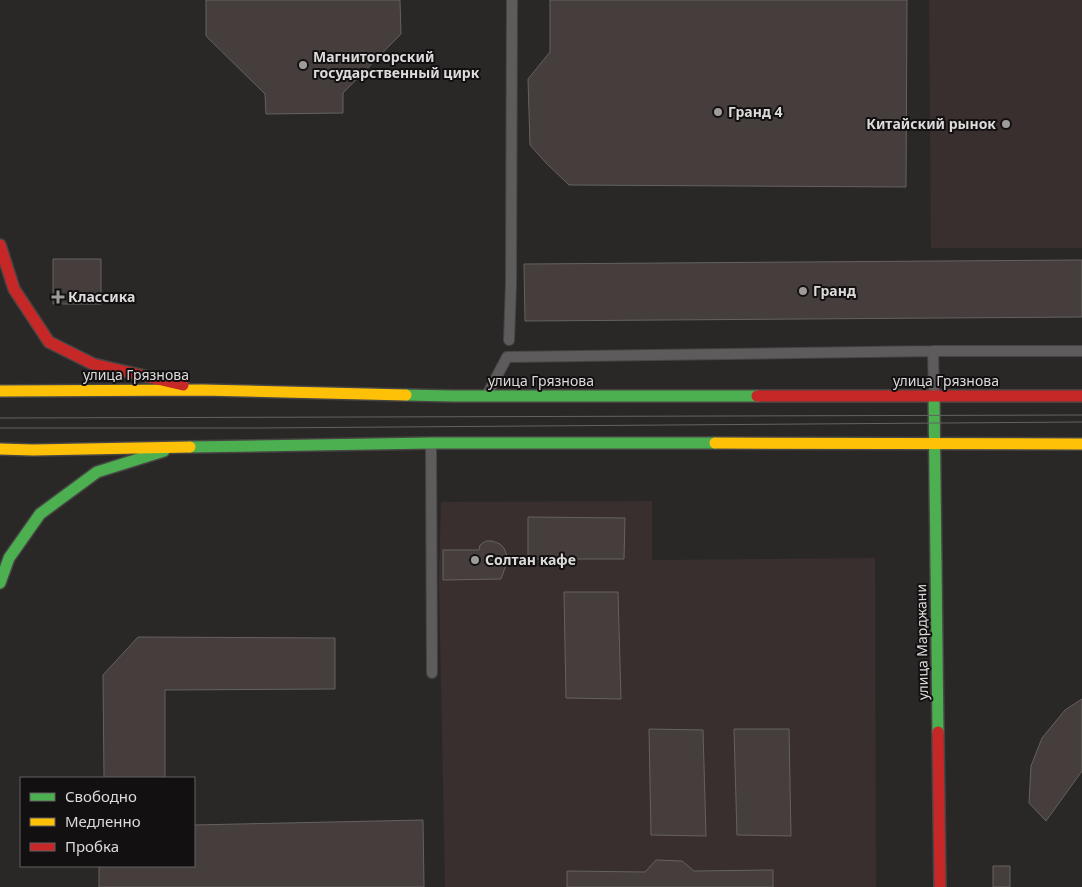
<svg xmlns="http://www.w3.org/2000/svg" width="1082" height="887" viewBox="0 0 1082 887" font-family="'Noto Sans',sans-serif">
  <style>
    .built { fill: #392f2e }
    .building { fill: #463e3c; stroke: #646261 }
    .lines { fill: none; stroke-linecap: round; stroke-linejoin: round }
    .lane-casing { stroke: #474544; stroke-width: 12 }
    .fast-casing { stroke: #474544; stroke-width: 14 }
    .slow-casing { stroke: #474544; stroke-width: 14 }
    .jam-casing { stroke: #474544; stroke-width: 14 }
    .lane { stroke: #5d5b5b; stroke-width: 10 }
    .fast { stroke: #4caf50; stroke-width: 11 }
    .slow { stroke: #ffc107; stroke-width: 11 }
    .jam { stroke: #c62828; stroke-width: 11 }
    .tram { stroke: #646362; stroke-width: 1 }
    .poi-dot { fill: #9e9c9b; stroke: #121010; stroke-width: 2 }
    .labels { text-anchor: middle; stroke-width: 4; stroke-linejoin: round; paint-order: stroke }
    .poi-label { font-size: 14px; font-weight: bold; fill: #dddada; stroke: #121010; text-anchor: start }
    .street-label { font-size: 14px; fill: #dddada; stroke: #121010 }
  </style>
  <rect width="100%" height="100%" fill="#2a2827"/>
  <path class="built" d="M929 0H1082V248H931Z
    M652 501V560L875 558 876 887H445L439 582 441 502Z"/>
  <path class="building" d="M206 0H400L401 34 343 93V113L266 114 265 94 206 36Z
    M550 0H907L906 187 569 185 546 163 530 145 528 79 550 52Z
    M53 259H101V304H53Z
    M1082 260V317L525 321 524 264Z
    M528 517 625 518 624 559H528Z
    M486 541H492L500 544 504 548 507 556 506 565 501 579 443 580V550H479L480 545Z
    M564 592H618L621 699 566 698Z
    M138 637 335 638V689L165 690V778H104L103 675Z
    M1082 699V771L1046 821 1029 803 1031 766 1042 738 1065 710Z
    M649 729 703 730 706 836 651 835Z
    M734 729H789L791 836 737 835Z
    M423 820 424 887H99V866H194V825Z
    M656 860 682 861 694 871 773 870V887H567V871L645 872Z
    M993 866H1010V887H993Z"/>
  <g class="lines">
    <g class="lane-casing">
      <path id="lane" d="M509 340 511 284 512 0
        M933 351 934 395
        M488 393 507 357 933 351H1082
        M431 444 432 673"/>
    </g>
    <g class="fast-casing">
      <path id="fast" d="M406 395 453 396H757
        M934 396 938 732
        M190 447 431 443H715
        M0 583 9 558 40 514 97 472 164 451"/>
    </g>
    <g class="slow-casing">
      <path id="slow" d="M0 391 203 390 406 395
        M715 443 1082 444
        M0 449 33 450 190 447"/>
    </g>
    <g class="jam-casing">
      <path id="jam" d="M0 245 14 289 49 342 93 364 183 385
        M757 396H1082
        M938 732 940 887"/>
    </g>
    <use href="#lane" class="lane"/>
    <use href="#fast" class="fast"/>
    <use href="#slow" class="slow"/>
    <use href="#jam" class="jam"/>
    <path class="tram" d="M0 418 1082 415
      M0 428H257L1082 422"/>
  </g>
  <g class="poi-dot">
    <circle cx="303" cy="65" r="5"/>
    <circle cx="718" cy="112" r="5"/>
    <circle cx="1006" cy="124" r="5"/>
    <circle cx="803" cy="291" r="5"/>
    <path d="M55.5 289.5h5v5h5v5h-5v5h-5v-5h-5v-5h5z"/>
    <circle cx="475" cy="560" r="5"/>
  </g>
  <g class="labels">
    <g class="poi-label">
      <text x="313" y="62">Магнитогорский<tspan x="313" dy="16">государственный цирк</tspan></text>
      <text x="728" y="117">Гранд 4</text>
      <text x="996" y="129" text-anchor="end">Китайский рынок</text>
      <text x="813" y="296">Гранд</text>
      <text x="68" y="302">Классика</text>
      <text x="485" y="565">Солтан кафе</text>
    </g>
    <g class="street-label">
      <text x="136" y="380">улица Грязнова</text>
      <text x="541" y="386">улица Грязнова</text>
      <text x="946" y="386">улица Грязнова</text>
      <text transform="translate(922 642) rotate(-91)" y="5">улица Марджани</text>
    </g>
  </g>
  <rect x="20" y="777" width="175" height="90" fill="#121010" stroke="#636161"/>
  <rect x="30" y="793" width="25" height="8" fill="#4caf50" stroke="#636161"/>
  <text x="65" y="802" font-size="15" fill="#dddada">Свободно</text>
  <rect x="30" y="818" width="25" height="8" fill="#ffc107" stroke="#636161"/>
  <text x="65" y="827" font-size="15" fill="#dddada">Медленно</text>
  <rect x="30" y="843" width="25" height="8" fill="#c62828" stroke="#636161"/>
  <text x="65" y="852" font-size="15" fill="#dddada">Пробка</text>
</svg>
